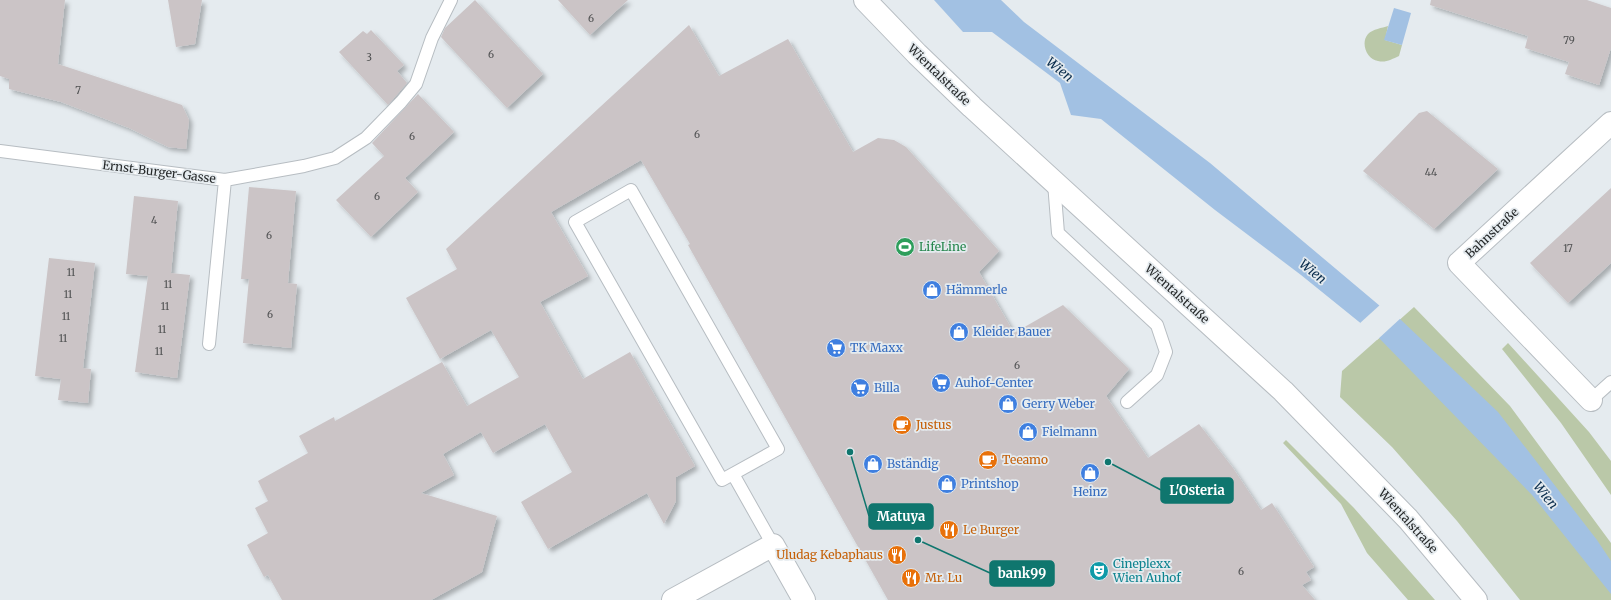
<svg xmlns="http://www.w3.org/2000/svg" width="1611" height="600" viewBox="0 0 1611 600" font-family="Merriweather,serif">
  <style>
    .green { fill: #bac8a8 }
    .water { fill: #a2c1e3 }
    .pier { fill: #e5ebef }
    .building { fill: #cbc4c6; filter: url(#shadow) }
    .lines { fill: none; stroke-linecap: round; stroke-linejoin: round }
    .service-casing { stroke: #b7bdc2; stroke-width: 14 }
    .minor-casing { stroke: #b7bdc2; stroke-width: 24 }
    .primary-casing { stroke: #b7bdc2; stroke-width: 24 }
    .service { stroke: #fff; stroke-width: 12 }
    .minor { stroke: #fff; stroke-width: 22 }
    .primary { stroke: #fff; stroke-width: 22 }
    .labels { text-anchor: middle; stroke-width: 3.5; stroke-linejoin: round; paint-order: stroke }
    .number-label { font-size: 10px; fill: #4f5051 }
    .street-label { font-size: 12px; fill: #26292a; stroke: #e5ebef }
    .leisure-label { font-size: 12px; fill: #27864d; stroke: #e5ebef; text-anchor: start }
    .shop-label { font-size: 12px; fill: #366cbe; stroke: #e5ebef; text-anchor: start }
    .food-label { font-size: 12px; fill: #c56008; stroke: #e5ebef; text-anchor: start }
    .culture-label { font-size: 12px; fill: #0d838f; stroke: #e5ebef; text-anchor: start }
    .water-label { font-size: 13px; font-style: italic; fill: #092c4c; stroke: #e5ebef }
    .leader { fill: none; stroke: #0f766e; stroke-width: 1.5 }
    .callout-dot { fill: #0f766e; stroke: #e5ebef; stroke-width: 1.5 }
    .callout { fill: #0f766e; stroke: #0f766e; stroke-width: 1.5 }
    .callout-label { font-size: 13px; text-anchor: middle; font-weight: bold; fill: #fff }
  </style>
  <defs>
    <filter id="shadow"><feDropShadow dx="3.5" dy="3.5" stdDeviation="2" flood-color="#0004"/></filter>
  </defs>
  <rect width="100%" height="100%" fill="#e5ebef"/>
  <path class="green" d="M1388 26 1385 40 1402 45 1399 56C1392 59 1386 63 1378 61 1367 60 1360 43 1368 34 1373 29 1382 28 1388 26Z
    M1414 307 1510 406 1611 543V600H1520L1457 521 1392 447 1340 397 1342 371Z
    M1508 343 1589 432 1611 461V495L1561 423 1502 349Z
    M1286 440 1354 508 1435 600H1408L1367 553 1341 504 1283 443Z"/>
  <path class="water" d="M934 0H1001L1024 22 1210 163 1380 306 1400 319 1498 412 1597 540 1611 561V594L1532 495 1379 338 1301 275 1215 210 1101 119 1071 115 1060 83 992 32H963Z
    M1394 8 1411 13 1402 45 1384 40Z"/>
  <path class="pier" d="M1381 304 1402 317 1377 340 1359 324Z"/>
  <path class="building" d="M0 0H65L58 64 182 105 189 120 186 149 168 147 129 128 61 102 9 89V79L0 76Z
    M168 0H202L195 44 176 47Z
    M475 0 543 74 507 108 441 37 445 28Z
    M558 0H628L590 35Z
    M1431 0H1587L1611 8V48L1599 85 1565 74 1569 62 1525 48 1528 36 1430 5Z
    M689 25 719 76 788 39 853 152 878 138 894 140 906 147 999 251 979 272 1014 333 1063 305 1129 369 1106 396 1148 458 1199 424 1233 468 1261 510 1272 503 1314 567 1306 572 1311 580 1302 585 1315 600H888L688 245 690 244 641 160 551 212 588 276 540 302 583 379 630 352 695 466 676 477V501L664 524 647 493 548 549 521 502 572 472 545 424 493 453 481 432 443 454 454 475 421 493 497 516 482 572 431 600H282L268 575 264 577 247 545 268 533 255 508 268 501 258 481 308 453 299 436 334 417 335 421 442 362 467 406 519 377 491 330 440 359 406 298 457 269 446 249Z
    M371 30 404 65 397 71 407 83 388 105 339 52 363 31 367 34Z
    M418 94 454 132 405 178 418 192 371 237 336 200 384 156 372 143Z
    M1427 111 1498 169 1434 229 1363 171 1419 113Z
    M249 187 296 191 288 283 297 284 291 348 243 343 249 279H241Z
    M1611 188V263L1568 303 1530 263Z
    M134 196 178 201 171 273 190 275 177 378 135 372 148 276 126 274Z
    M49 258 95 263 83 368 91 369 88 403 58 400 61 379 35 376Z"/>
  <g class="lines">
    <g class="service-casing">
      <path id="service" d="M0 151 225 180 209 344
        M225 180 304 166 335 158 366 138 401 102 416 84 432 38 451 0
        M1054 183 1058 233 1157 325 1166 352 1157 375 1127 402
        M631 190 778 449 722 480 575 222Z
        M1591 400 1611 382
        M733 474 773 545"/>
    </g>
    <g class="minor-casing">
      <path id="minor" d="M1591 400 1459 263 1611 123
        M673 600 773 545 804 600"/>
    </g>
    <g class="primary-casing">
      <path id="primary" d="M865 0 917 54 972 107 1283 391 1408 519 1476 600"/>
    </g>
    <use href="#service" class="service"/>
    <use href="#minor" class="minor"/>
    <use href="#primary" class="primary"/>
  </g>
  <defs>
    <g id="stadium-disc" transform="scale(1)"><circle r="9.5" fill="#2e9e5b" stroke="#e5ebef"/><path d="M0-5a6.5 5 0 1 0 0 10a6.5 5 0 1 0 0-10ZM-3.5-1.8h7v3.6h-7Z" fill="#fff"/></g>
    <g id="shop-disc" transform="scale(1)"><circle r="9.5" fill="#3f7fe0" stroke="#e5ebef"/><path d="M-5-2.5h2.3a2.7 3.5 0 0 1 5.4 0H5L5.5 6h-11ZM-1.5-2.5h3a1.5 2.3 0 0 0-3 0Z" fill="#fff"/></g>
    <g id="supermarket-disc" transform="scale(1)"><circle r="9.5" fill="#3f7fe0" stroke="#e5ebef"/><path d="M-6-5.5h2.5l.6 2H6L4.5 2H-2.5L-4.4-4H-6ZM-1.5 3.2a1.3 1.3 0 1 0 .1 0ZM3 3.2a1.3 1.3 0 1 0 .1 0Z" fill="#fff"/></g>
    <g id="cafe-disc" transform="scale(1)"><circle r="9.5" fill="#e8710a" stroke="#e5ebef"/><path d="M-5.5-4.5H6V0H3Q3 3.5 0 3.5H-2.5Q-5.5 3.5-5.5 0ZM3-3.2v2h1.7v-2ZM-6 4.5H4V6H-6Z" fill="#fff"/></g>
    <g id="restaurant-disc" transform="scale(1)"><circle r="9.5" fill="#e8710a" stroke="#e5ebef"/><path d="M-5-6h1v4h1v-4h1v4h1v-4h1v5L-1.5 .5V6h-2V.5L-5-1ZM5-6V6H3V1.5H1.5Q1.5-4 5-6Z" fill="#fff"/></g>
    <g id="theatre-disc" transform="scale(1)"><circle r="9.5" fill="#0f9aa8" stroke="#e5ebef"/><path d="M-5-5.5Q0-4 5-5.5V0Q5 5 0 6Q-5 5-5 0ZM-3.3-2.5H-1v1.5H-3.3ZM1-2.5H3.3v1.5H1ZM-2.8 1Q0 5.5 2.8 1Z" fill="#fff"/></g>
  </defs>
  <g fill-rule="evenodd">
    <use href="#stadium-disc" x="905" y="247"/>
    <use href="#shop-disc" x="932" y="290"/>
    <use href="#shop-disc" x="959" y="332"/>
    <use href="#supermarket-disc" x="836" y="348"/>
    <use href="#supermarket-disc" x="941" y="383"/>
    <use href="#supermarket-disc" x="860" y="388"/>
    <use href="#shop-disc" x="1008" y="404"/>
    <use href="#cafe-disc" x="902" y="425"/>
    <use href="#shop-disc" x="1028" y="432"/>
    <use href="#cafe-disc" x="988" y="460"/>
    <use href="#shop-disc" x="873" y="464"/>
    <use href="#shop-disc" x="1090" y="473"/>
    <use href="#shop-disc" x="947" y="484"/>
    <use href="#restaurant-disc" x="949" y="530"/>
    <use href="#restaurant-disc" x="897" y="555"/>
    <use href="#theatre-disc" x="1099" y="571"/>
    <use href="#restaurant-disc" x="911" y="578"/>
  </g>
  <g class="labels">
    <g class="number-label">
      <text x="591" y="22">6</text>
      <text x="1569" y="44">79</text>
      <text x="491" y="58">6</text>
      <text x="369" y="61">3</text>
      <text x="78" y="94">7</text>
      <text x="697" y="138">6</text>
      <text x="412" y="140">6</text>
      <text x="1431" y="176">44</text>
      <text x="377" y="200">6</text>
      <text x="154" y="224">4</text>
      <text x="269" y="239">6</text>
      <text x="1568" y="252">17</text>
      <text x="71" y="276">11</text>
      <text x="168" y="288">11</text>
      <text x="68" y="298">11</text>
      <text x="165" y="310">11</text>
      <text x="270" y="318">6</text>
      <text x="66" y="320">11</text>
      <text x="162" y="333">11</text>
      <text x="63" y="342">11</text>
      <text x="159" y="355">11</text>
      <text x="1017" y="369">6</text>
      <text x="1241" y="575">6</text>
    </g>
    <g class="street-label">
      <text transform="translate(939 75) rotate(44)" y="4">Wientalstraße</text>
      <text transform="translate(159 172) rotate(7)" y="4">Ernst-Burger-Gasse</text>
      <text transform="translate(1492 233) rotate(-43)" y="4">Bahnstraße</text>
      <text transform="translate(1177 294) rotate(42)" y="4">Wientalstraße</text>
      <text transform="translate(1408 521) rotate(48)" y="4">Wientalstraße</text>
    </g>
    <g class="leisure-label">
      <text x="919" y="251">LifeLine</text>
    </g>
    <g class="shop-label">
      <text x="946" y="294">Hämmerle</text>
      <text x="973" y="336">Kleider Bauer</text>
      <text x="850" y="352">TK Maxx</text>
      <text x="955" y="387">Auhof-Center</text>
      <text x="874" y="392">Billa</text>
      <text x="1022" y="408">Gerry Weber</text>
      <text x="1042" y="436">Fielmann</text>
      <text x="887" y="468">Bständig</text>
      <text x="961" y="488">Printshop</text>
      <text x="1090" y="496" text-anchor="middle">Heinz</text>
    </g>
    <g class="food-label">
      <text x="916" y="429">Justus</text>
      <text x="1002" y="464">Teeamo</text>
      <text x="963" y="534">Le Burger</text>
      <text x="883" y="559" text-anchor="end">Uludag Kebaphaus</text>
      <text x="925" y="582">Mr. Lu</text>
    </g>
    <g class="culture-label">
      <text x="1113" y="568">Cineplexx<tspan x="1113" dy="14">Wien Auhof</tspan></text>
    </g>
    <g class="water-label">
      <text transform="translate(1060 69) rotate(39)" y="5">Wien</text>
      <text transform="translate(1313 271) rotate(39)" y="5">Wien</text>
      <text transform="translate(1546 495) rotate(51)" y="5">Wien</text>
    </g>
  </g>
  <path class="leader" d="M1108 462L1161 490M850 452L869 516M918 540L990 573"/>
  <g class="callout-dot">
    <circle cx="1108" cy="462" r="4"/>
    <circle cx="850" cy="452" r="4"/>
    <circle cx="918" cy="540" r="4"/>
  </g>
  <g class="callout">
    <rect x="1161" y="478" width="72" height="25" rx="4"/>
    <rect x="869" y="504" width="64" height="25" rx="4"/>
    <rect x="990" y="561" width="64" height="25" rx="4"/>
  </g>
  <g class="callout-label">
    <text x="1197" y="495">L'Osteria</text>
    <text x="901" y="521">Matuya</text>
    <text x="1022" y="578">bank99</text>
  </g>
</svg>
